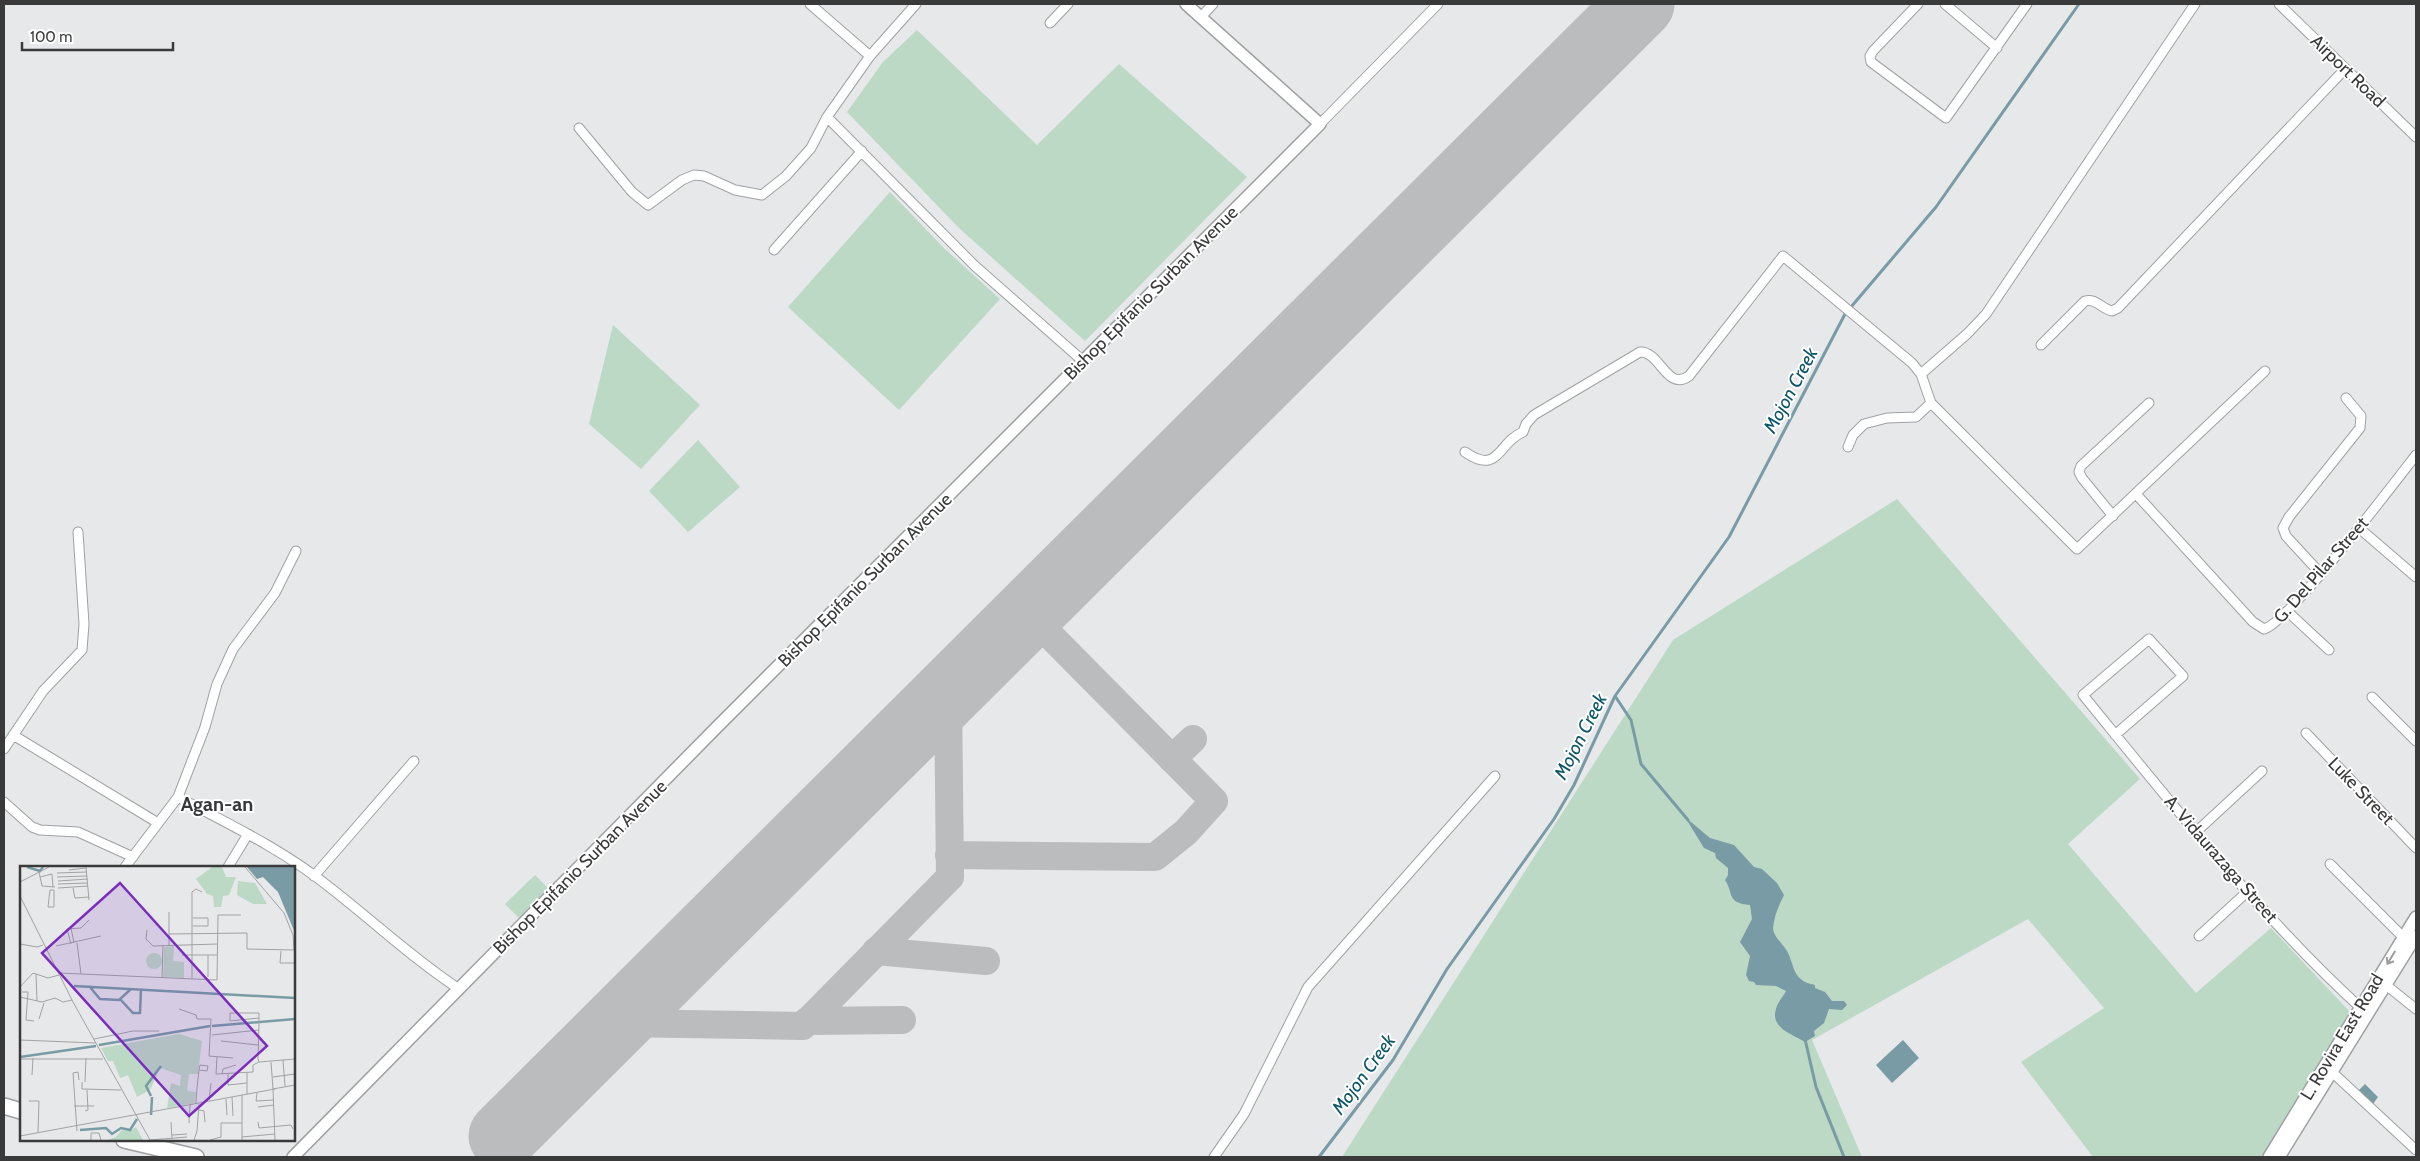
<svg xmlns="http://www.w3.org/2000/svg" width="2420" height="1161" viewBox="0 0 2420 1161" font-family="Cabin,sans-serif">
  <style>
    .green { fill: #bcd9c5 }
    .water { fill: #789ba6 }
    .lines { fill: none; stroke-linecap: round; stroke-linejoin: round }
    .stream { stroke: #789ba6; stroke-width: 3 }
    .taxiway { stroke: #babcbe; stroke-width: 28 }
    .runway { stroke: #babcbe; stroke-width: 69 }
    .street-casing { stroke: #9fa1a3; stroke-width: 11 }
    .secondary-casing { stroke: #9fa1a3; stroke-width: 14 }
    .highway-casing { stroke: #9fa1a3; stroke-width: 18 }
    .street { stroke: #fff; stroke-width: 9 }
    .secondary { stroke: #fff; stroke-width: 11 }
    .highway { stroke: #fff; stroke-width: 15 }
    .oneway { stroke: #9c9c9d }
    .labels { text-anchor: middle; stroke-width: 4; stroke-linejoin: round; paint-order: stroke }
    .street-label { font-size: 18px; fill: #3a3a3b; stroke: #fff }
    .water-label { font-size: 19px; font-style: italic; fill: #0a5668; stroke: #fff }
    .quarter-label { font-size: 20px; font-weight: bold; fill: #37383a; stroke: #fff }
    .inset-river { fill: none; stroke: #789ba6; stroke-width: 2.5 }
    .inset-road { fill: none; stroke: #a1a2a4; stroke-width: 1 }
    .view { fill: #7b2cbf; fill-opacity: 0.15; stroke: #7b2cbf; stroke-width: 2.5 }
    .inset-edge { fill: none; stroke: #3a3a3b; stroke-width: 2.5 }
  </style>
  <rect width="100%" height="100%" fill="#e6e8ea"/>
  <path class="green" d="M917 30 1037 145 1119 64 1247 177 1085 341 959 228 847 112 883 62Z
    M890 192 945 249 1000 299 899 410 788 307Z
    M613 325 700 405 641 469 589 424Z
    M698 440 740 487 688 532 649 491Z
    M1897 499 2140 779 2068 844 2196 993 2271 928 2350 1012 2261 1157H2093L2021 1062 2104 1008 2028 919 1812 1040 1862 1157H1342L1673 640Z
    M535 875 550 890 520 919 505 904Z"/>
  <path class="water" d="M1685 817 1710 838 1734 845 1754 867 1762 869 1777 883 1784 895C1778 907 1774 917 1773 928 1773 936 1783 944 1787 951 1795 966 1792 981 1815 985V988L1825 992 1832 1001H1844L1847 1005 1842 1010 1829 1009 1824 1023 1814 1031 1815 1036 1805 1042C1792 1034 1770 1028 1776 1009 1777 1003 1783 997 1786 991L1776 986 1756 985 1754 982 1749 981 1746 975 1750 956 1740 942 1752 919 1750 905C1726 903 1734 893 1725 880L1728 875V868L1716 858 1715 853 1704 848Z
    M1903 1040 1919 1058 1892 1083 1876 1065Z
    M2365 1084 2378 1097 2373 1104 2359 1090Z"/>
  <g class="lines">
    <path class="stream" d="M1851 307 1936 207 2079 4
      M1615 696 1631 720 1641 764 1688 820
      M1805 1039 1816 1087 1844 1157
      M1319 1157 1393 1060 1447 969 1554 819 1574 785 1615 696 1729 537 1845 314"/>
    <path class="taxiway" d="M1172 759 1193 739
      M949 855 1155 857 1186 832 1214 801 1028 613
      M876 951 986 961
      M807 1021 902 1020
      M617 1023 803 1026 950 877 948 693"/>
    <path class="runway" d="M503 1136 1640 4"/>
    <g class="street-casing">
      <path id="street" d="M810 4 870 56
        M1918 4 1873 51 1870 56 1871 62 1946 118 2027 4
        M1945 4 1997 48
        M2279 4 2416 137
        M1201 17 1213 4
        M1050 23 1068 4
        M827 117 975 266 1083 361
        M1320 124 1438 4
        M579 128 632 192 648 205 682 180 694 175 704 176 735 190 762 195 786 176 811 148 827 117 870 56 916 4
        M774 250 862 151
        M2041 345 2085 301C2096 298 2102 309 2112 311L2118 308 2345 69
        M1921 374 1967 334 1986 314 2195 4
        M1848 447 1853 435 1864 424 1887 418 1916 417 1931 403
        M1465 452C1499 476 1498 442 1523 432L1526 424 1534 415 1640 352C1660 351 1667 392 1689 376L1783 256 1912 363 1921 374 1931 403 2077 549 2265 371
        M2136 494 2253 622 2264 629C2287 624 2395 482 2416 455
        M2113 516 2082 478 2079 472 2081 466 2149 403
        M2359 528 2416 577
        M2320 573 2286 536 2283 528 2289 517 2360 428 2361 416 2346 398
        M2287 611 2329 650
        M2372 697 2416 741
        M2306 733 2416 848
        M13 735 158 823
        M2115 735 2183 676 2149 639 2083 695C2172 804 2260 916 2364 1011
        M4 749 43 691 82 650 84 624 78 532
        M178 797C229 824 283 850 328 886 372 920 413 959 459 989
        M4 802 32 827 40 830 78 832 133 857
        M2196 832 2262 771
        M2330 864 2403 937
        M125 867 178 797 205 727 217 684 233 649 275 593 296 551
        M228 867 248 834
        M314 876 414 761
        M2199 936 2247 892
        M2386 985 2416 1009
        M2332 1072 2416 1150
        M1214 1157 1244 1114 1308 987 1495 776"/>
    </g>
    <g class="secondary-casing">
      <path id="secondary" d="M293 1157 716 728 1320 124 1186 4
        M2269 1157 2416 917
        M2279 1157 2416 936"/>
    </g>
    <g class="highway-casing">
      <path id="highway" d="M4 1106 21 1111
        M124 1140 196 1157"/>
    </g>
    <use href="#street" class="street"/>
    <use href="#secondary" class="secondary"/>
    <use href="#highway" class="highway"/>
  </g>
  <defs><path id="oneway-shaft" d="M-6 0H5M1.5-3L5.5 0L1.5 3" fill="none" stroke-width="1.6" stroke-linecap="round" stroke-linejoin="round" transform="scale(1.25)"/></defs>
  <use class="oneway" href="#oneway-shaft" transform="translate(2391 958) rotate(121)"/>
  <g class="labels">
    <g class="street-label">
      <text transform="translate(2348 71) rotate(44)" y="6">Airport Road</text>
      <text transform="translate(1151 293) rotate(-45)" y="6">Bishop Epifanio Surban Avenue</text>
      <text transform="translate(2321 570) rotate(-49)" y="6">G. Del Pilar Street</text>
      <text transform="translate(865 580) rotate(-45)" y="6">Bishop Epifanio Surban Avenue</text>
      <text transform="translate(2361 791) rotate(46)" y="6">Luke Street</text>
      <text transform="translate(2221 859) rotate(49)" y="6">A. Vidaurazaga Street</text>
      <text transform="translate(580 867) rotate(-45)" y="6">Bishop Epifanio Surban Avenue</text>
      <text transform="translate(2342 1037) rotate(-59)" y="6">L. Rovira East Road</text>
    </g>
    <g class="water-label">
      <text transform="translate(1790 390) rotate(-62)" y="7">Mojon Creek</text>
      <text transform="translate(1580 736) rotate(-63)" y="7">Mojon Creek</text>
      <text transform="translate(1363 1074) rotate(-54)" y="7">Mojon Creek</text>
    </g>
    <g class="quarter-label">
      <text x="217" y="811">Agan-an</text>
    </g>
  </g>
  <g transform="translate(20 866)">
    <rect width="275" height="275" fill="#e6e8ea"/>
    <path d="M192 1H202L206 11H216L209 29 203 30 201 41H194L193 30 187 28 176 13ZM218 15 235 17 247 38H233L217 29ZM154 80 153 95 164 96V112L143 111 144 81ZM126 95a8 8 0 1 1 16 0a8 8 0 1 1-16 0ZM159 168 182 175 178 208H169L167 225 176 226 175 237 147 242 151 217 160 220 161 209 140 202 130 224 117 231 108 209 100 212 93 195H88L81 182ZM116 261 123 274H87L96 271 102 264 110 265Z" fill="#bcd9c5"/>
    <path d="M227 1H275V67L258 26 243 11 237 13Z" fill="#789ba6"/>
    <path class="inset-river" d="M7 1 20 5 23 1M54 120 275 132M69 120 80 133 99 134 111 123M100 133 113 147H120L121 123M192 160 275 153M79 179 190 160M0 191 76 180M131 230 126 220 141 200M131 249 132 231M60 264 86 262 92 268 101 262 110 264 117 253"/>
    <path class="inset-road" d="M66 1 69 34M49 4 66 2M19 6 22 20 35 21M37 7 67 6M20 11 32 8 33 21M37 11 67 10M38 15 68 13M0 16 29 1M38 18 68 17M38 22 68 20M53 22 55 32 69 31M30 24H34V41H28ZM0 30 53 136 130 274M149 46V79M173 52H188V60H173M51 62 54 77M127 64 126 73 133 80 197 78M149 68 227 67V83L274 84 273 69 264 47 225 1M57 77 61 108M0 78 17 81 23 79M51 78 47 63 61 62 69 54M36 80 81 70M261 85 260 97H275M162 89H197M39 107 197 114 198 49H221M16 108 17 135M188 111V89M142 112 143 80M172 113V26L176 23 182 26M0 121 13 107 28 112 39 109M2 126H8L6 154 14 155M0 131 22 136 35 132 43 136 52 134M159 143 176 149 177 153H191L189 190 213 192M19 153 24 137M192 169 239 164M74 173 113 165H139M0 174 75 177M201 175 238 179M197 191 196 208 233 206V199L239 196M0 193H83M263 194 265 220M239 196 238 193 239 157V147H210V155L239 152M239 196 275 193M251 196 253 223M227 207V228M202 208 203 203 216 199M208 208V219L227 217M12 209 13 192M253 211 275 208M62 216V223L101 224M65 216 66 192M253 223 275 219M253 223 255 274M237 227 236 235 254 234M212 231 213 250M206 233 207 249M189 234 191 217M9 235H19L18 266M176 237 177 222 179 204 180 199 188 200 187 205 179 204M54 240H74M238 241 254 239M179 244 184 245 185 256M65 245 68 244 67 224M151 256 152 273M238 256 239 262 271 259 273 263M169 257 170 239M57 265 53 207 58 206 59 214M152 269 167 268M0 270 255 223M222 271 255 268M71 274V267H79L81 274M130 274 167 271M174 274 177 265 179 238M190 274 201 271V257H222M222 274V229"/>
    <path class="view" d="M100 17 247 180 169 250 22 87Z"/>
    <rect width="275" height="275" class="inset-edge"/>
  </g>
  <rect width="2420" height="1161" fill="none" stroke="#3a3a3b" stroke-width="10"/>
  <path d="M22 42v8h151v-8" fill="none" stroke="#3a3a3b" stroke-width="2.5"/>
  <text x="30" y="42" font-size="15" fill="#3a3a3b" stroke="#ffffff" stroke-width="4" paint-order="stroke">100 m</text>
</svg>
